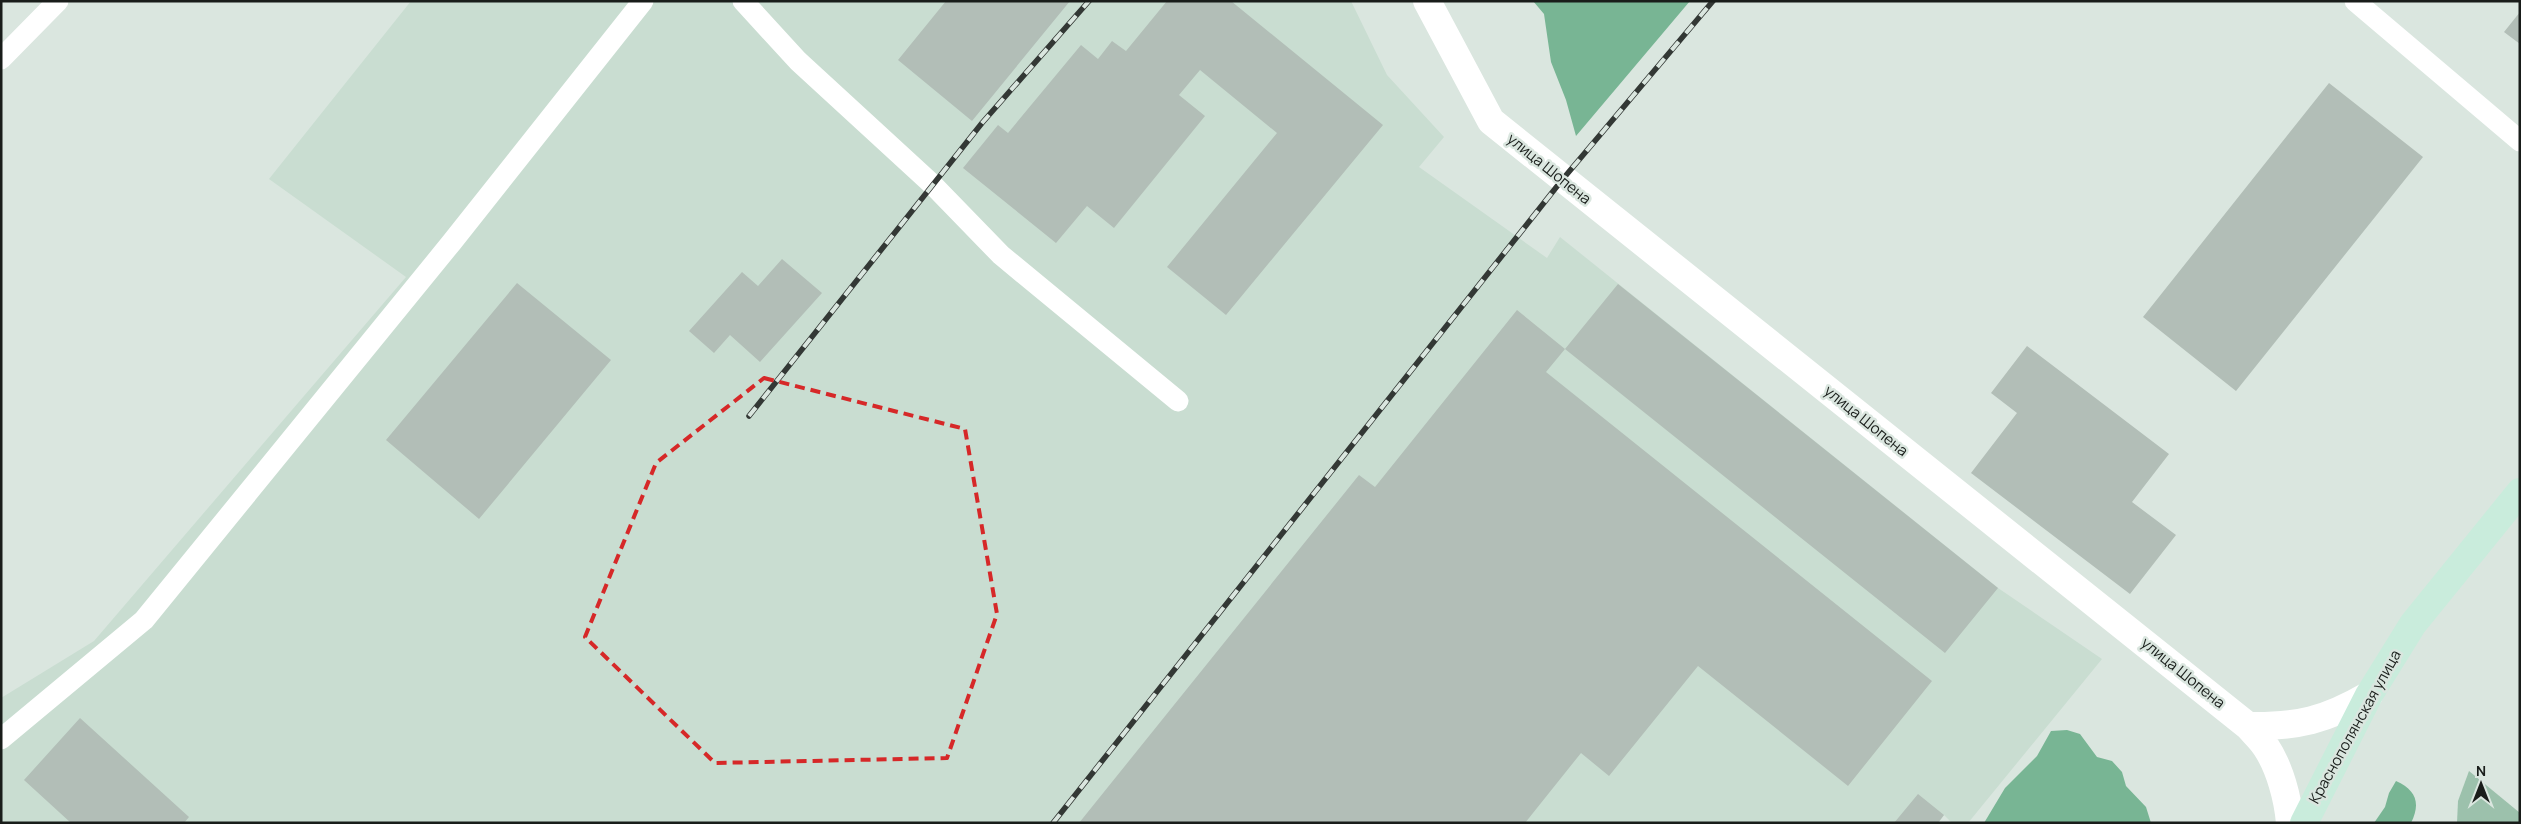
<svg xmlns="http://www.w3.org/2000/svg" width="2521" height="824" viewBox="0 0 2521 824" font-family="Manrope,sans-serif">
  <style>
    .built { fill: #c9ddd1 }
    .green { fill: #9cc1ac }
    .forest { fill: #78b594 }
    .building { fill: #b2beb7 }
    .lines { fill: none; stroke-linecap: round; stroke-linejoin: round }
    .lane { stroke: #fff; stroke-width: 21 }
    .street { stroke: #fff; stroke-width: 28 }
    .secondary { stroke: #c9ecdc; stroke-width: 28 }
    .rail-casing { stroke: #333835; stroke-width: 5.5 }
    .rail { stroke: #dae6df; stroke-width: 4; stroke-dasharray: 11; stroke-linecap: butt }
    .marked { fill: none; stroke: #d62828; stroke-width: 4; stroke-dasharray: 10 6; stroke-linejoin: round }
    .labels { text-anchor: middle; stroke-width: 5; stroke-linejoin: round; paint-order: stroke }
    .street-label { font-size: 15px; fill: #191d1a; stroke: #dae6df }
  </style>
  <rect width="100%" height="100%" fill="#dae6df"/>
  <path class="built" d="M411 1H1351L1387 75 1444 137 1419 167 1547 258 1560 237 1998 588 2102 659 1968 823H1952L1944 815 1938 823H1V698L94 641 406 277 269 179Z"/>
  <path class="green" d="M2469 771 2520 813V823H2457L2458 801Z"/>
  <path class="forest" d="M1533 1H1690L1576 136 1566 100 1551 62 1544 14Z
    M2067 730 2080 734 2097 757 2112 761 2122 772 2126 786 2146 807 2151 823H1984L2005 788 2037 756 2051 731Z
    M2396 781C2416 790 2421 803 2411 823H2374L2385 807 2389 793Z"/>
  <path class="building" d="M946 1H1070L972 121 898 60Z
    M1167 1H1231L1383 125 1226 315 1167 267 1277 133 1200 70 1179 95 1205 116 1114 228 1087 206 1056 243 963 168 998 125 1008 133 1081 45 1098 59 1112 41 1126 51Z
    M2520 12V44L2504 32Z
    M2329 83 2423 157 2236 391 2143 317Z
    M782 259 822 293 760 362 730 335 714 353 689 331 742 272 758 286Z
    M517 283 611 360 479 519 386 440Z
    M1618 284 1998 588 1945 653 1565 349Z
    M1517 310 1565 349 1546 372 1932 681 1848 786 1698 666 1609 776 1581 753 1525 823H1079L1359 475 1375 487Z
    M2027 346 2169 454 2132 502 2176 535 2130 594 1971 473 2017 413 1991 393Z
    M80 718 189 817 184 823H71L24 780Z
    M1918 794 1944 815 1938 823H1894Z"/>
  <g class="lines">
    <path class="lane" d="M743 1 798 61 933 185 1001 255 1178 401
      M2355 1 2520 141
      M1 59 58 1
      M1 739 144 620 452 242 643 1"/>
    <path class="street" d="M1427 1 1491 121 2248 726C2298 727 2326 720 2369 695
      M2248 726C2254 733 2261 739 2266 747 2280 768 2288 799 2290 823"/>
    <path class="secondary" d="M2304 823 2369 695 2413 624 2520 492"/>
    <g class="rail-casing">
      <path id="rail" d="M749 416 982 123 1089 1
        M1053 823 1562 180 1713 1"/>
    </g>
    <use href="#rail" class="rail"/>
  </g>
  <path class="marked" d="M764 378 965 429 997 614 947 758 715 763 585 637 656 463Z"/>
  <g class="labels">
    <g class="street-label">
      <text transform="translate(1549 169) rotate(39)" y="5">улица Шопена</text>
      <text transform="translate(1866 421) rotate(39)" y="5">улица Шопена</text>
      <text transform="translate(2183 673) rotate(39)" y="5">улица Шопена</text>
      <text transform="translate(2355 727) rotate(-61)" y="5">Краснополянская улица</text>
    </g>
  </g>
  <rect width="2521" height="824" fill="none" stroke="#191d1a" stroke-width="5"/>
  <g transform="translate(2481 784)" stroke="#dae6df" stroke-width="4" paint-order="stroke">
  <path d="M0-4L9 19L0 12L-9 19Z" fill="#191d1a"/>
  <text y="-8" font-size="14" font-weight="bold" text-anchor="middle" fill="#191d1a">N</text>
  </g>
</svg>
